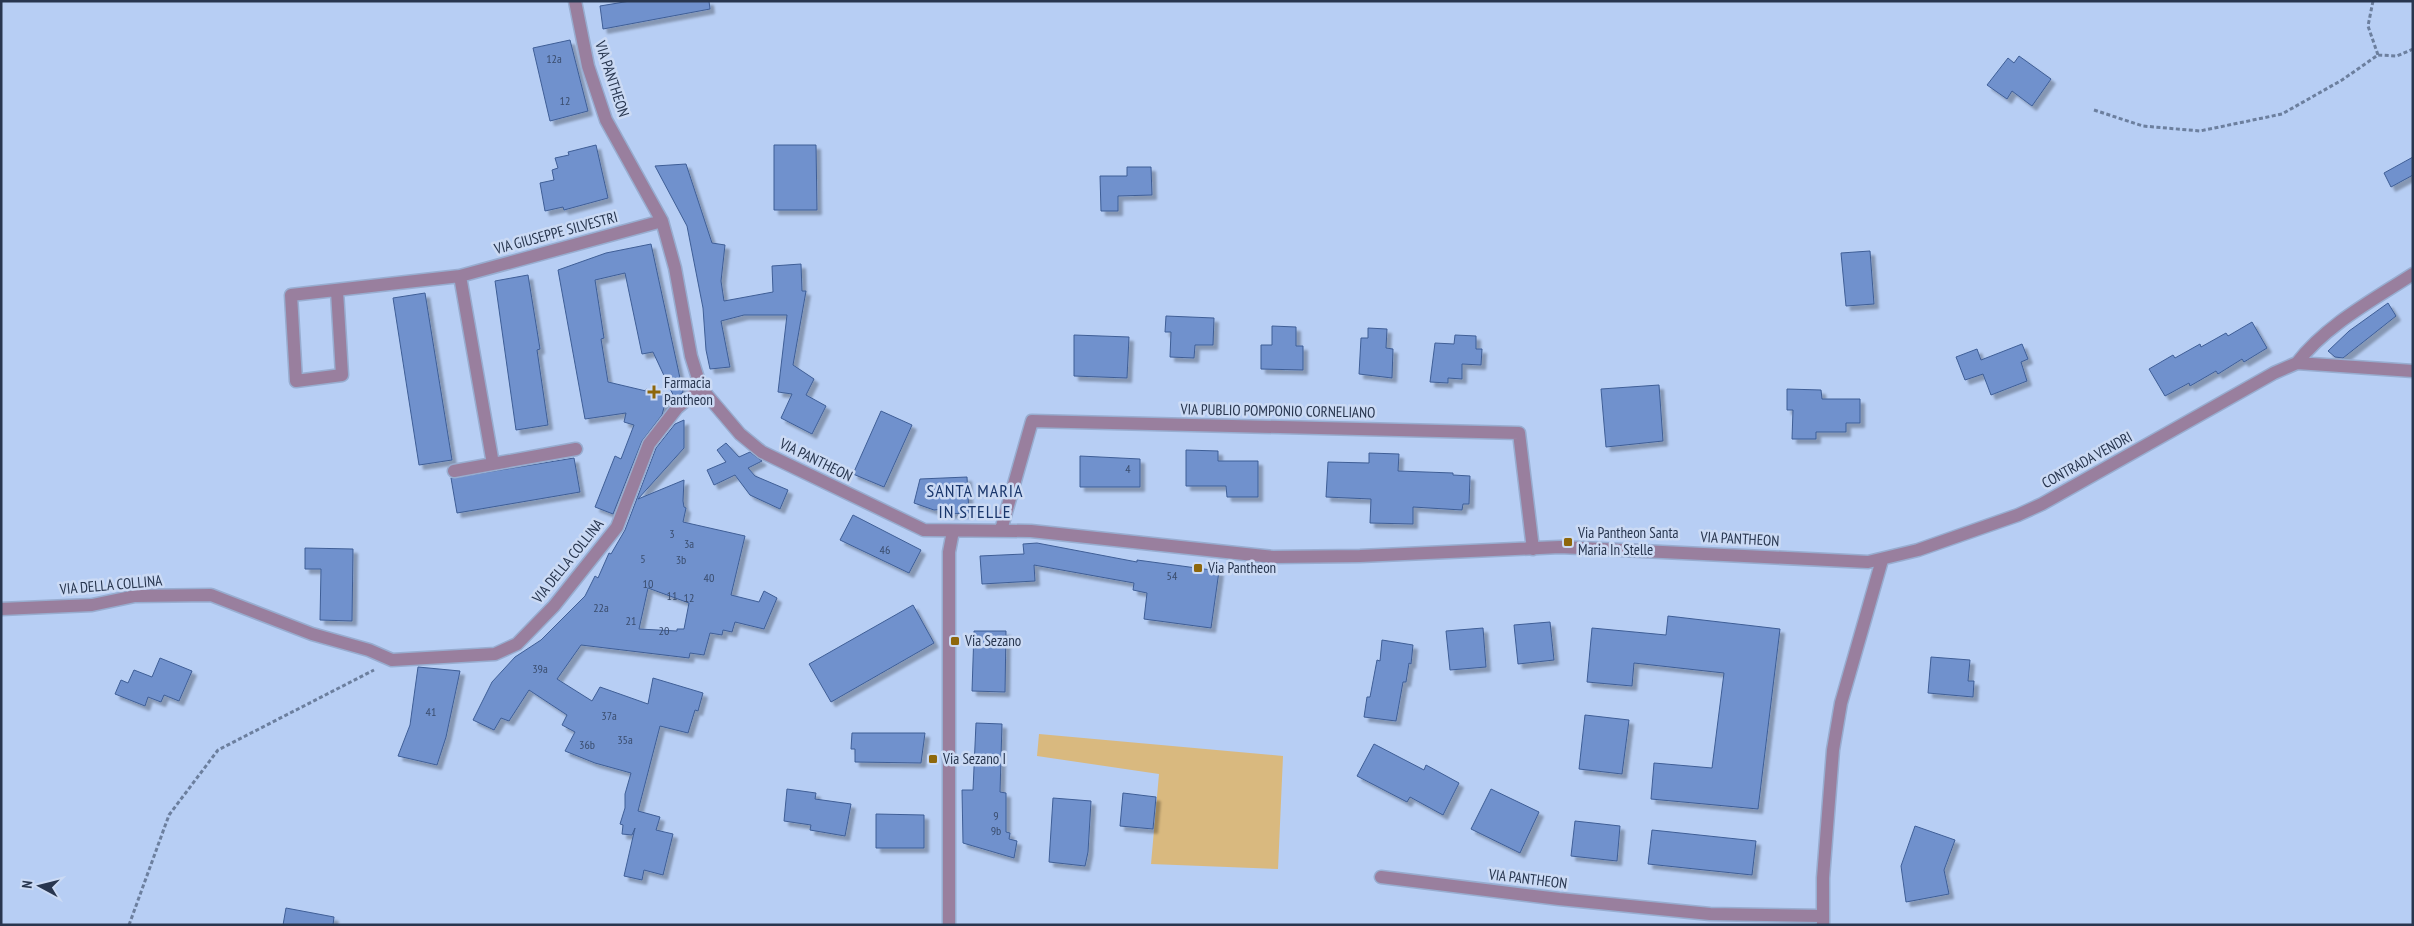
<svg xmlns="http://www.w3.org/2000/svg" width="2414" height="926" viewBox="0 0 2414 926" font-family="'PT Sans Narrow',sans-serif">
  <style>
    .green { fill: #d9b97f }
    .building { fill: #6f91cd; stroke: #3f5e96; fill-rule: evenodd; filter: url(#shadow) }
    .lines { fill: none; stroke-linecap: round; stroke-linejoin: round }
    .minor-casing { stroke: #98add0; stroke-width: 15 }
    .path { stroke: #6c7f9e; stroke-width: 3; stroke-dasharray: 4 2.5; stroke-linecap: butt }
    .minor { stroke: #997f9e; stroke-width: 12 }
    .poi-dot { fill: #8e670b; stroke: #cbdaf4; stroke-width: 2 }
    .labels { text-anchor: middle; stroke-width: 5; stroke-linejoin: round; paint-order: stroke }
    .number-label { font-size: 12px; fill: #3a4d6e }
    .street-label { font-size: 15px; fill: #28364f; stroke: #cbdaf4 }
    .poi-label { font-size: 15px; fill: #28364f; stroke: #cbdaf4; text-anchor: start }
    .quarter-label { font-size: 18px; letter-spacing: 1px; fill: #19366b; stroke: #cbdaf4 }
  </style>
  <defs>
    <filter id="shadow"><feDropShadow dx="4.5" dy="4.5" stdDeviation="1" flood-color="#0004"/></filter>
  </defs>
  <rect width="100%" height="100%" fill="#b7cef4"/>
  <path class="green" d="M1039 734 1283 756 1278 869 1151 864 1159 774 1037 756Z"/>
  <path class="building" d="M630 1H709L710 9 603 29 600 6Z
    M570 40 588 111 550 121 533 48Z
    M2019 56 2051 79 2032 106 2012 91 2007 99 1987 85 2008 58 2014 63Z
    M596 145 608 198 564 210 563 207 545 211 540 183 554 180 552 170 558 168 555 158 569 155 568 152Z
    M774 145H816L817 210H774Z
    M2413 157V175L2391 187 2384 173Z
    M686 164 712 243 725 245 721 281 724 301 773 292 772 266 801 264 802 291H806L793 365 814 379 806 395 826 406 812 434 781 418 792 394 778 392 787 315H744L721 321 730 367 710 369 706 350 703 308 687 226 655 166Z
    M1127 167H1151L1152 195 1118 196V211H1101L1100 176H1127Z
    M651 244 683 392 675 399 653 352 642 354 625 273 595 280 604 338 601 339 608 382 646 391V389L667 396 662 415 642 441 613 514 595 507 615 456 621 459 634 425 624 422 626 413 585 419 558 270 606 253Z
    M1870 251 1874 304 1846 306 1841 253Z
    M528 275 540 349 537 350 548 425 516 430 495 281Z
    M425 293 452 460 419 465 393 298Z
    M2388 303 2396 316 2343 358 2335 357 2328 351 2349 331Z
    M1166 316 1214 318 1213 345H1195L1194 358 1170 357 1171 332H1165Z
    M2252 322 2267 348 2244 362 2242 359 2218 374 2216 371 2190 386 2189 383 2165 396 2149 369 2173 355 2175 358 2200 344 2201 347 2226 333 2228 336Z
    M1272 326 1296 327V346H1303V370L1261 369V345H1272Z
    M1368 328 1387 329 1386 348 1393 349 1392 378 1359 374 1361 338H1368Z
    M1074 335 1129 337 1127 378 1074 376Z
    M1455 335 1476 336V349H1482L1481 365 1462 364V379L1448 378V383L1430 382 1435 343 1454 344Z
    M2022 344 2028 359 2021 362 2027 381 1991 395 1983 374 1965 380 1956 357 1977 349 1981 360Z
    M1659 385 1663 441 1606 447 1601 389Z
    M1787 389 1821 390 1822 399H1860V423H1846V432H1816V439H1792L1793 410H1787Z
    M881 411 912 425 884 487 853 474Z
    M684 420V448L638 499 684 480 683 501 684 507 686 508 683 522 745 536 731 595 759 602 764 591 777 598 764 629 735 622 732 632 723 630 722 635 710 633 704 655 690 653 689 658 581 645 557 679 592 701 600 687 648 704 653 678 703 693 698 711 695 710 688 733 660 726 638 811 660 817 656 830 673 834 663 875 644 870 642 880 624 876 635 828 632 835 622 834 623 825 620 824 625 808V794L631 773 595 763 565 751 575 732 562 725 567 715 529 690 509 721 501 718 494 730 473 720 492 682 515 657 541 640 585 596 595 576 598 578 609 553 611 554 625 530 656 448 675 424ZM648 588 689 603 684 629H677V631L639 629Z
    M726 443 739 457 750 452 762 461 748 468 755 476 788 490 780 509 750 495 735 475 714 485 707 470 726 462 717 450Z
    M1186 450 1218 451V461H1258V497H1227L1226 486H1186Z
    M1369 453 1399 454 1398 471 1453 473V475L1470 476 1469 504H1463L1462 510 1413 507V524L1370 523 1371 499 1326 497 1328 462 1369 463Z
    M1080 456 1140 459V487H1080Z
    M574 458 580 492 457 513 451 478Z
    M967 477 969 513 947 514 946 509 934 510 914 503 920 479Z
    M853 515 921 550 909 573 840 540Z
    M1037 543 1137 562V560L1219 571 1211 628 1144 619 1147 593 1133 590 1134 583 1034 565 1035 581 982 584 980 556 1024 554 1023 544Z
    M305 548 353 549 352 621 320 620 321 569H305Z
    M913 605 934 643 831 702 809 664Z
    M1668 616 1780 629 1758 809 1651 799 1654 763 1712 768 1724 673 1634 663 1632 686 1587 682 1592 628 1666 635Z
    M1550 622 1554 660 1518 664 1514 625Z
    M1483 628 1486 667 1450 670 1446 631Z
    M974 631H1006L1005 692 972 691Z
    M1382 640 1413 645 1411 664 1409 663 1406 682H1403L1396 721 1364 717 1367 697H1370L1377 660 1380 661Z
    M1931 657 1970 660 1968 681H1974L1973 697 1928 693Z
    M160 658 192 671 179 701 164 695 161 702 148 697 145 706 115 694 121 680 128 683 134 670 152 677Z
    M418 667 460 671 446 737 437 765 398 756 410 725Z
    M1585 715 1629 720 1622 774 1579 769Z
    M976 723 1002 724 1000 792 1006 793V832L1010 833 1009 839 1017 841 1014 858 963 843 962 790H973Z
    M852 733H925L921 763 855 762V749H851Z
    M1374 744 1424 770 1426 765 1459 783 1443 815 1410 797 1407 802 1357 776Z
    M787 789 816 793 815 799 851 804 845 836 810 830 811 825 784 821Z
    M1491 789 1539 812 1520 853 1471 829Z
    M1123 793 1156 797 1153 829 1120 826Z
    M1053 798 1091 801 1088 852 1085 866 1049 862Z
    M876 814 924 815V848H876Z
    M1575 821 1620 826 1617 861 1571 856Z
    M1915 826 1955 840 1944 870 1949 894 1906 902 1901 866Z
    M1652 830 1756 841 1752 875 1648 864Z
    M286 908 334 917 333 925H283Z"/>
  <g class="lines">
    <g class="minor-casing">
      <path id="minor" d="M575 1 588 66 606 120 662 221 675 268 691 356 701 388 740 434 762 452 924 530 1031 531 1273 557 1360 556 1560 547 1868 562 1918 550 2018 515 2042 504 2274 373 2297 363 2413 371
        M460 276 493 464
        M337 291 342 375 296 381 291 295 460 276 662 221
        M2297 363C2326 325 2373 300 2413 274
        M454 471 576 449
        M1001 530 1032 421 1519 433 1533 549
        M1 609 92 605 135 596 211 595 312 634 369 650 392 660 495 654 517 644 554 606 617 527 649 444 677 408 701 388
        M1381 877 1559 899 1710 914 1822 916
        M1823 923V878L1833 750 1841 703 1882 560
        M949 925V552L953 531"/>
    </g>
    <path class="path" d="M2373 1 2368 26 2378 55
      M2094 110 2143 126 2200 131 2282 114 2342 80 2378 55 2397 56 2413 49
      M129 925 169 815 218 750 374 670"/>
    <use href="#minor" class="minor"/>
  </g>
  <g class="poi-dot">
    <path d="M651.5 384.5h5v5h5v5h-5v5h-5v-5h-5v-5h5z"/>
    <rect x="1563" y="537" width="10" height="10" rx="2.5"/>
    <rect x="1193" y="563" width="10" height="10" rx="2.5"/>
    <rect x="950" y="636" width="10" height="10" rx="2.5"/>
    <rect x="928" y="754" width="10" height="10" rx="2.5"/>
  </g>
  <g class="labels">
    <g class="number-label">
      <text x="554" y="63">12a</text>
      <text x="565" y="105">12</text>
      <text x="1128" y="473">4</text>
      <text x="672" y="538">3</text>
      <text x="689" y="548">3a</text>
      <text x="885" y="554">46</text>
      <text x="643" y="563">5</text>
      <text x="681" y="564">3b</text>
      <text x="1172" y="580">54</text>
      <text x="709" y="582">40</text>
      <text x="648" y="588">10</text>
      <text x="672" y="600">11</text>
      <text x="689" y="602">12</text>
      <text x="601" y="612">22a</text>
      <text x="631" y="625">21</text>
      <text x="664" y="635">20</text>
      <text x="540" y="673">39a</text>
      <text x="431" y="716">41</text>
      <text x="609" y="720">37a</text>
      <text x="625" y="744">35a</text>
      <text x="587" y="749">36b</text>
      <text x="996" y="820">9</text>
      <text x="996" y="835">9b</text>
    </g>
    <g class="street-label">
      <text transform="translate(612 79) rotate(72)" y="5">VIA PANTHEON</text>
      <text transform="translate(556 233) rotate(-15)" y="5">VIA GIUSEPPE SILVESTRI</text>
      <text transform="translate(1278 411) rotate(1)" y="5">VIA PUBLIO POMPONIO CORNELIANO</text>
      <text transform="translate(816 460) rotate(26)" y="5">VIA PANTHEON</text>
      <text transform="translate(2087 460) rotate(-29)" y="5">CONTRADA VENDRI</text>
      <text transform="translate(1740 539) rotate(3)" y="5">VIA PANTHEON</text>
      <text transform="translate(568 561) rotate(-51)" y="5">VIA DELLA COLLINA</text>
      <text transform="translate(111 585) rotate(-5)" y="5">VIA DELLA COLLINA</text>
      <text transform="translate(1528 879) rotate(7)" y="5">VIA PANTHEON</text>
    </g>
    <g class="poi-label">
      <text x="664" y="388">Farmacia<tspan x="664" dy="17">Pantheon</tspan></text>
      <text x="1578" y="538">Via Pantheon Santa<tspan x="1578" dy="17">Maria In Stelle</tspan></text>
      <text x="1208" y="573">Via Pantheon</text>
      <text x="965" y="646">Via Sezano</text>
      <text x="943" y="764">Via Sezano I</text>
    </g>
    <g class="quarter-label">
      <text x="975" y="497">SANTA MARIA<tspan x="975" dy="21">IN STELLE</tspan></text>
    </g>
  </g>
  <rect width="2414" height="926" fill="none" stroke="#28364f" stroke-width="5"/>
  <g transform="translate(40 886) rotate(277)" stroke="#cbdaf4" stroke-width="4" paint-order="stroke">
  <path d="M0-4L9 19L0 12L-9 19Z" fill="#28364f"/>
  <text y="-8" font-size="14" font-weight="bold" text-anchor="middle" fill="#28364f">N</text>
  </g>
</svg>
